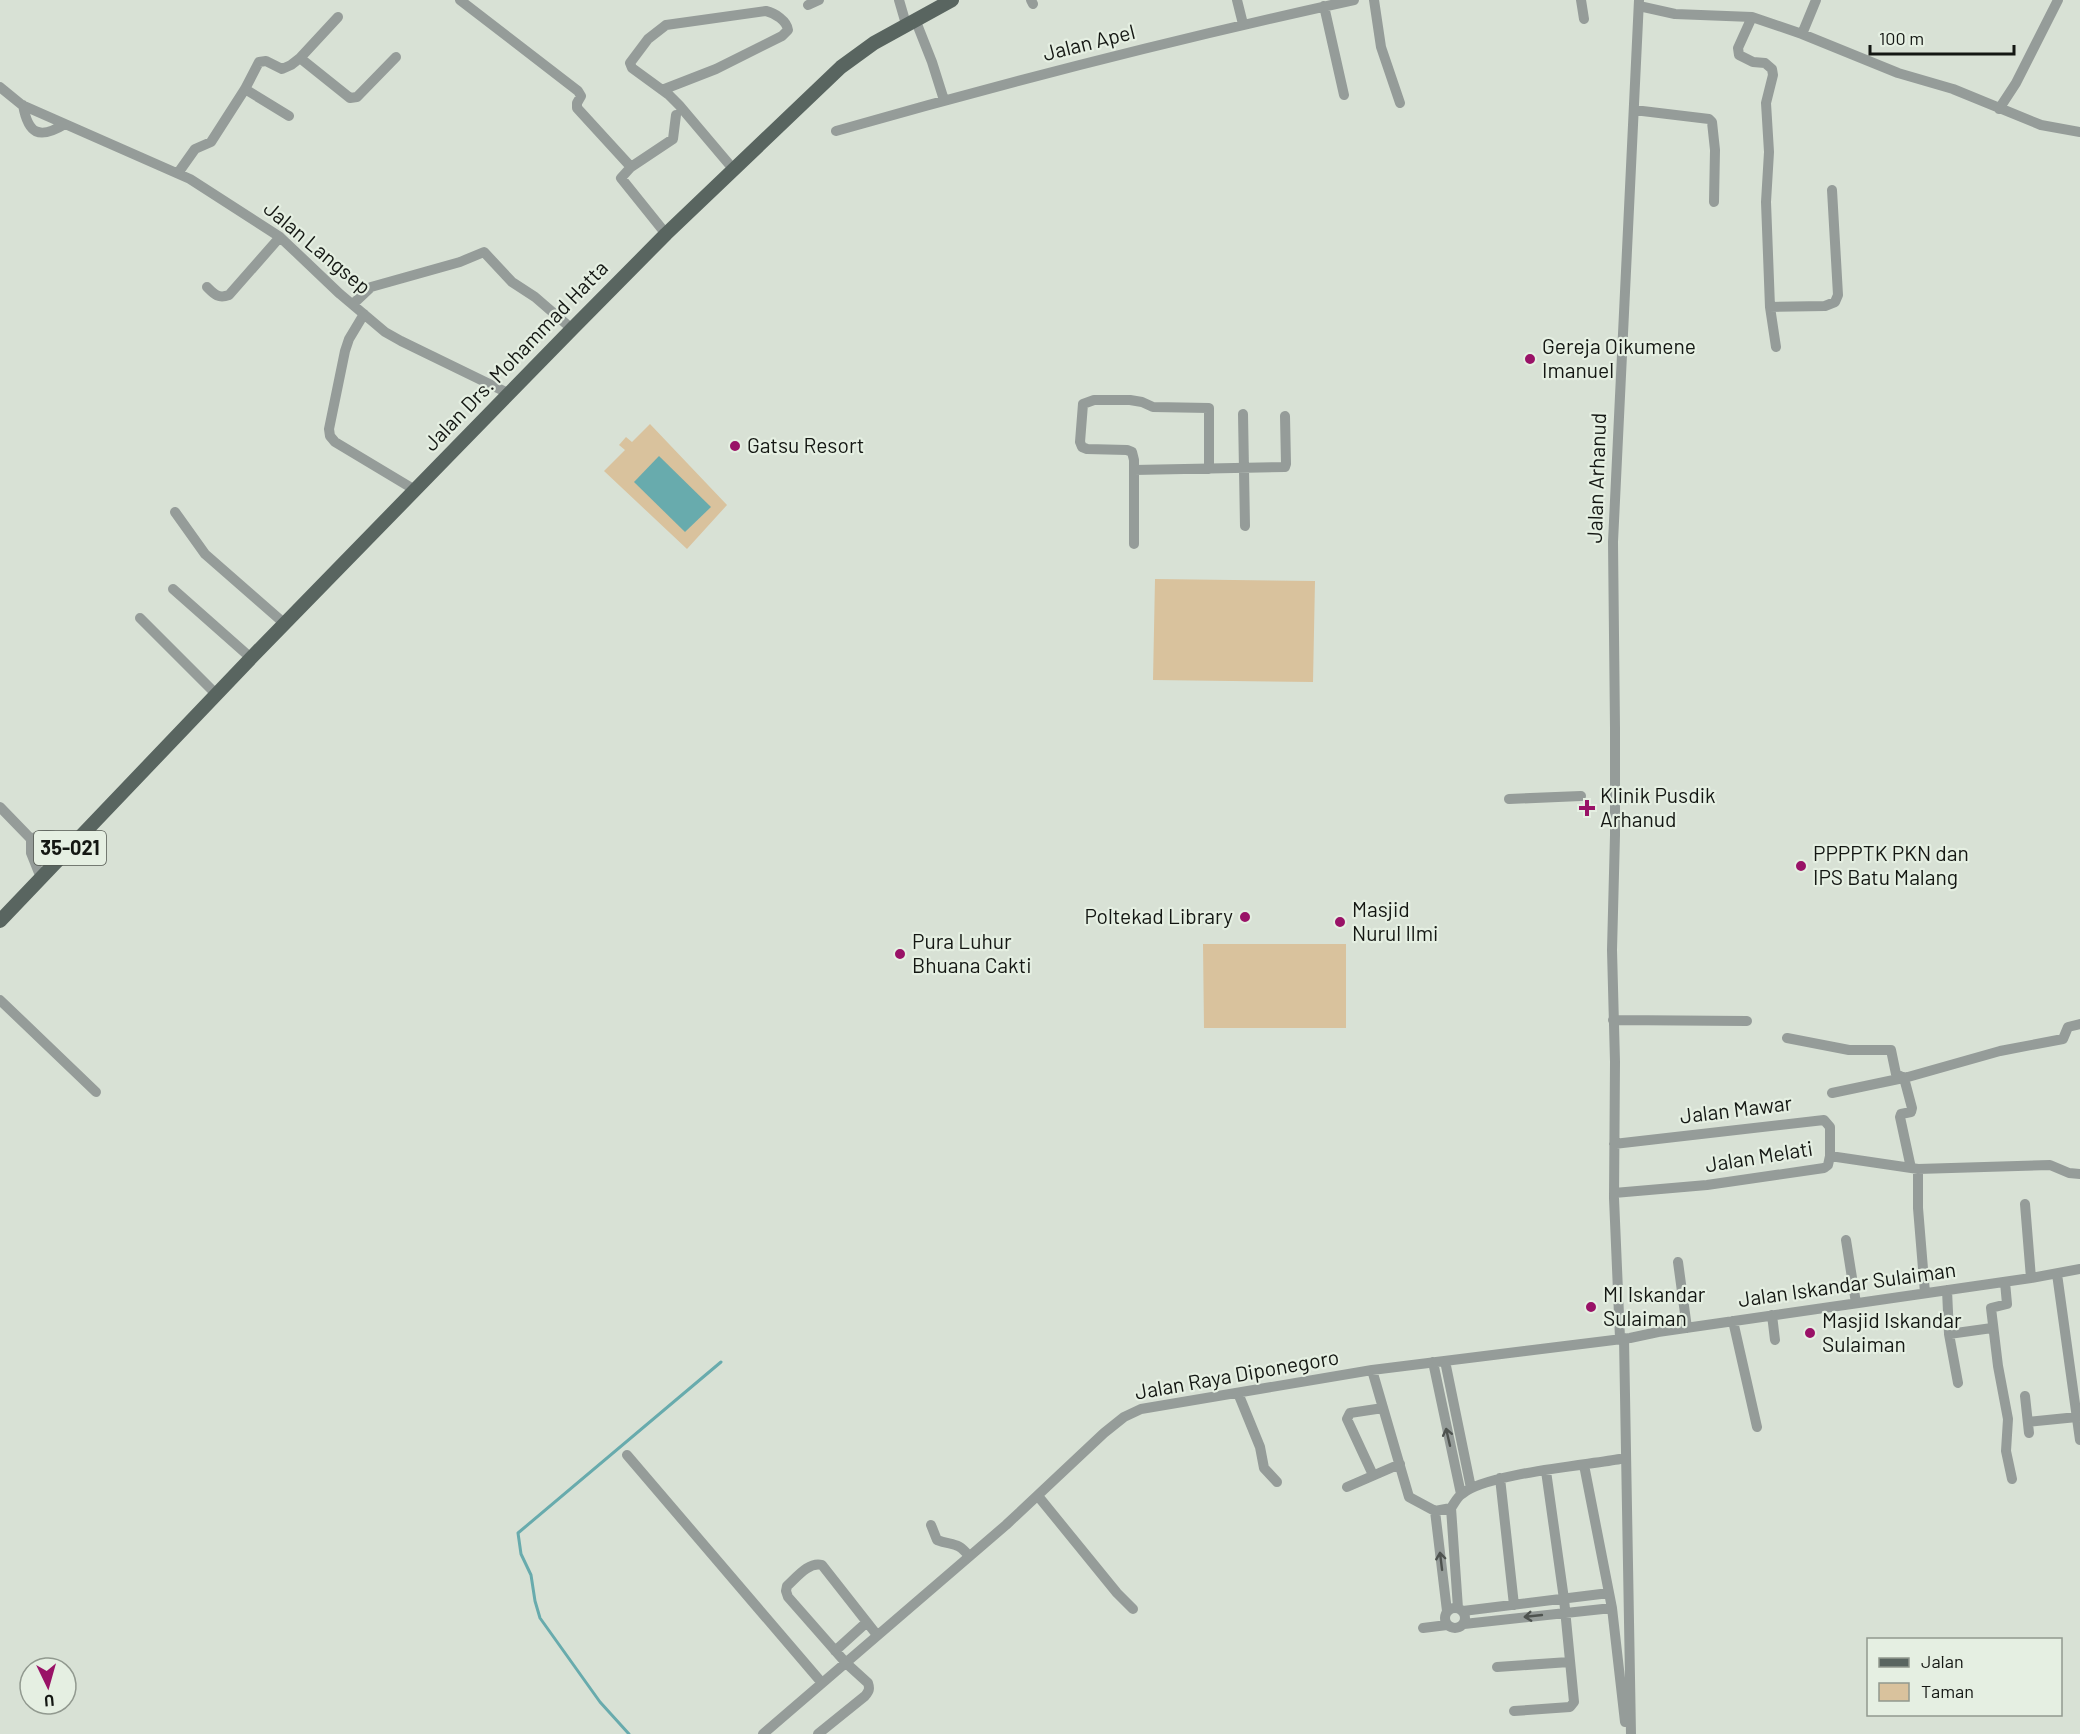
<svg xmlns="http://www.w3.org/2000/svg" width="2080" height="1734" viewBox="0 0 2080 1734" font-family="Barlow,sans-serif">
  <style>
    .park { fill: #d9c29d }
    .water { fill: #68abad }
    .lines { fill: none; stroke-linecap: round; stroke-linejoin: round }
    .stream { stroke: #68abad; stroke-width: 3 }
    .minor { stroke: #959c99; stroke-width: 10 }
    .major { stroke: #596560; stroke-width: 14 }
    .oneway { stroke: #4e534f }
    .poi-dot { fill: #991267; stroke: #e5efe2; stroke-width: 2 }
    .labels { text-anchor: middle; stroke-width: 4.5; stroke-linejoin: round; paint-order: stroke }
    .shield { fill: #e5efe2; stroke: #535851; stroke-width: 1.5 }
    .shield-label { font-size: 20px; font-weight: bold; fill: #141713 }
    .street-label { font-size: 21px; fill: #141713; stroke: #e5efe2 }
    .poi-label { font-size: 21px; fill: #141713; stroke: #e5efe2; text-anchor: start }
  </style>
  <rect width="100%" height="100%" fill="#d8e1d5"/>
  <path class="park" d="M650 424 727 505 687 549 604 471 625 450 619 445 626 437 632 442Z
    M1155 579 1315 581 1313 682 1153 680Z
    M1203 944H1346V1028H1204Z"/>
  <path class="water" d="M659 456 711 507 685 532 634 482Z"/>
  <g class="lines">
    <path class="stream" d="M629 1734 600 1702 540 1618 535 1601 531 1575 521 1554 518 1533 721 1362"/>
    <path class="minor" d="M460 0 578 91 581 96 577 103V108L631 167
      M899 0 906 24
      M1031 0 1033 4
      M1237 0 1243 24
      M1374 0 1381 47 1400 103
      M1581 0 1584 19
      M808 5 819 0
      M1324 6 1344 95
      M1639 6 1675 14 1752 17 1802 34 1898 73 1953 89 2041 125 2080 132
      M338 17 300 58 350 98 357 97 396 57
      M1752 17 1738 48 1739 55 1753 62 1765 63 1772 69 1773 75 1766 103 1769 152 1766 202 1770 307 1776 347
      M915 19 932 62 944 100
      M1802 34 1816 0
      M0 87 22 105 190 179 280 237 340 294 385 332 401 341 510 394
      M245 89 289 116
      M662 90 716 69 782 36 788 30C787 21 775 13 766 11L666 25 648 39 630 63 632 68 669 95 679 105 734 170
      M23 105C28 134 39 140 65 124
      M1999 109 2016 83 2058 0
      M1634 110 1709 119 1712 122 1715 150 1714 202
      M836 131C1007 82 1180 38 1354 0
      M178 173 195 149 211 142 245 89 259 62 266 61 282 69 291 65 300 58
      M666 234 621 178 631 167 673 139 676 115
      M207 287C214 294 218 299 229 295L280 237
      M353 304 371 287 460 262 484 252 512 282 535 297 572 329
      M1770 307 1825 306 1835 302 1838 295 1832 190
      M364 314 349 339 345 351 329 429 330 436 335 442 415 490
      M1243 414 1245 526
      M1134 470 1285 467 1286 464 1285 416
      M175 512 205 554 285 624
      M1134 544V460L1132 452 1127 450 1087 449 1082 447 1080 442 1083 404 1094 400H1130L1142 402 1153 407 1209 408V469
      M173 589 251 658
      M140 618 217 695
      M1509 799 1581 796
      M0 807 31 839
      M31 839C47 831 59 837 75 842
      M31 839V853L41 878
      M0 1000 96 1092
      M1613 1020 1747 1021
      M1787 1038 1849 1050H1891L1896 1074 1904 1078 1912 1108 1911 1112 1901 1114 1900 1117 1911 1168
      M1832 1093 1908 1077 2000 1051 2063 1039 2068 1027 2080 1024
      M1614 1144 1824 1120 1830 1127V1156
      M1918 1169V1208L1925 1293
      M1614 1193 1707 1185 1824 1168 1828 1165 1830 1156 1918 1169 2050 1165 2069 1173 2080 1174
      M2025 1204 2031 1278
      M1846 1240 1856 1303
      M1678 1262 1687 1328
      M2057 1274 2080 1440
      M2005 1282 2007 1304 1991 1308 1998 1366 2008 1419 2006 1451 2012 1479
      M1947 1290 1949 1334 1958 1383
      M1772 1315 1775 1340
      M1733 1321 1757 1427
      M1949 1334 1992 1328
      M1620 1338 1614 1198 1615 1062 1612 950 1615 835V728L1613 542 1639 0
      M1624 1338 1631 1734
      M1445 1361 1471 1488
      M1433 1362 1461 1494
      M1372 1370 1409 1497 1435 1511 1451 1508
      M1238 1393 1260 1447 1264 1468 1277 1482
      M2025 1396 2029 1433
      M2028 1422 2077 1417
      M627 1455 822 1683
      M1584 1465 1612 1608 1625 1722
      M1373 1475 1347 1419 1350 1413 1383 1408
      M1500 1478 1514 1605
      M1347 1487 1400 1464
      M1038 1496 1117 1593 1133 1609
      M1435 1511 1447 1611
      M931 1525 937 1540C953 1546 957 1541 969 1556
      M1445 1618a10 10 0 1 1 20 0a10 10 0 1 1-20 0Z
      M1458 1608 1451 1508C1454 1504 1457 1497 1462 1494 1484 1474 1587 1465 1620 1459
      M1463 1611 1609 1593
      M1464 1624 1612 1608
      M1423 1628 1447 1625
      M835 1651 867 1622
      M1497 1667 1569 1662
      M1514 1711 1570 1707 1574 1702 1564 1599 1546 1471
      M763 1734 1006 1525 1104 1433 1124 1417 1141 1409 1372 1370 1630 1338 1658 1332 2031 1278 2080 1269
      M818 1734 865 1696C869 1691 870 1689 868 1683L846 1663 788 1597 786 1591 787 1586C796 1578 809 1561 822 1565L877 1635"/>
    <path class="major" d="M0 921 251 658 572 329 666 234 841 67 874 43 952 0"/>
  </g>
  <defs><path id="oneway-shaft" d="M-6 0H5M1.5-3L5.5 0L1.5 3" fill="none" stroke-width="1.6" stroke-linecap="round" stroke-linejoin="round" transform="scale(1.5)"/></defs>
  <g class="oneway">
    <use href="#oneway-shaft" transform="translate(1448 1437) rotate(-103)"/>
    <use href="#oneway-shaft" transform="translate(1441 1561) rotate(-97)"/>
    <use href="#oneway-shaft" transform="translate(1533 1616) rotate(174)"/>
  </g>
  <g class="poi-dot">
    <circle cx="1530" cy="359" r="6"/>
    <circle cx="735" cy="446" r="6"/>
    <path d="M1584 799h6v6h6v6h-6v6h-6v-6h-6v-6h6z"/>
    <circle cx="1801" cy="866" r="6"/>
    <circle cx="1245" cy="917" r="6"/>
    <circle cx="1340" cy="922" r="6"/>
    <circle cx="900" cy="954" r="6"/>
    <circle cx="1591" cy="1307" r="6"/>
    <circle cx="1810" cy="1333" r="6"/>
  </g>
  <g class="labels">
    <rect class="shield" x="34" y="831" width="72" height="34" rx="4.5"/>
    <g class="shield-label">
      <text x="70" y="855">35-021</text>
    </g>
    <g class="street-label">
      <text transform="translate(1089 43) rotate(-14)" y="7">Jalan Apel</text>
      <text transform="translate(317 248) rotate(40)" y="7">Jalan Langsep</text>
      <text transform="translate(516 356) rotate(-46)" y="7">Jalan Drs. Mohammad Hatta</text>
      <text transform="translate(1597 478) rotate(-88)" y="7">Jalan Arhanud</text>
      <text transform="translate(1736 1110) rotate(-7)" y="7">Jalan Mawar</text>
      <text transform="translate(1759 1157) rotate(-9)" y="7">Jalan Melati</text>
      <text transform="translate(1847 1285) rotate(-8)" y="7">Jalan Iskandar Sulaiman</text>
      <text transform="translate(1237 1375) rotate(-10)" y="7">Jalan Raya Diponegoro</text>
    </g>
    <g class="poi-label">
      <text x="1542" y="354">Gereja Oikumene<tspan x="1542" dy="24">Imanuel</tspan></text>
      <text x="747" y="453">Gatsu Resort</text>
      <text x="1600" y="803">Klinik Pusdik<tspan x="1600" dy="24">Arhanud</tspan></text>
      <text x="1813" y="861">PPPPTK PKN dan<tspan x="1813" dy="24">IPS Batu Malang</tspan></text>
      <text x="1352" y="917">Masjid<tspan x="1352" dy="24">Nurul Ilmi</tspan></text>
      <text x="1233" y="924" text-anchor="end">Poltekad Library</text>
      <text x="912" y="949">Pura Luhur<tspan x="912" dy="24">Bhuana Cakti</tspan></text>
      <text x="1603" y="1302">MI Iskandar<tspan x="1603" dy="24">Sulaiman</tspan></text>
      <text x="1822" y="1328">Masjid Iskandar<tspan x="1822" dy="24">Sulaiman</tspan></text>
    </g>
  </g>
  <rect x="1867" y="1638" width="195" height="78" fill="#e5efe2" stroke="#91998f" stroke-width="1.5"/>
  <rect x="1879" y="1658" width="30" height="9" fill="#596560" stroke="#91998f" stroke-width="1.5"/>
  <text x="1921" y="1668" font-size="18" fill="#141713">Jalan</text>
  <rect x="1879" y="1683" width="30" height="18" fill="#d9c29d" stroke="#91998f" stroke-width="1.5"/>
  <text x="1921" y="1698" font-size="18" fill="#141713">Taman</text>
  <g transform="translate(48 1686) rotate(175)"><circle r="28" fill="#e5efe2" stroke="#91998f" stroke-width="1.5"/>
  <path d="M0-4.5L10 22L0 15L-10 22Z" fill="#991267"/>
  <text y="-9" font-size="16" font-weight="bold" text-anchor="middle" fill="#141713">U</text>
  </g>
  <path d="M1870 45v9h144v-9" fill="none" stroke="#141713" stroke-width="3"/>
  <text x="1879" y="45" font-size="18" fill="#141713" stroke="#e5efe2" stroke-width="4.5" paint-order="stroke">100 m</text>
</svg>
